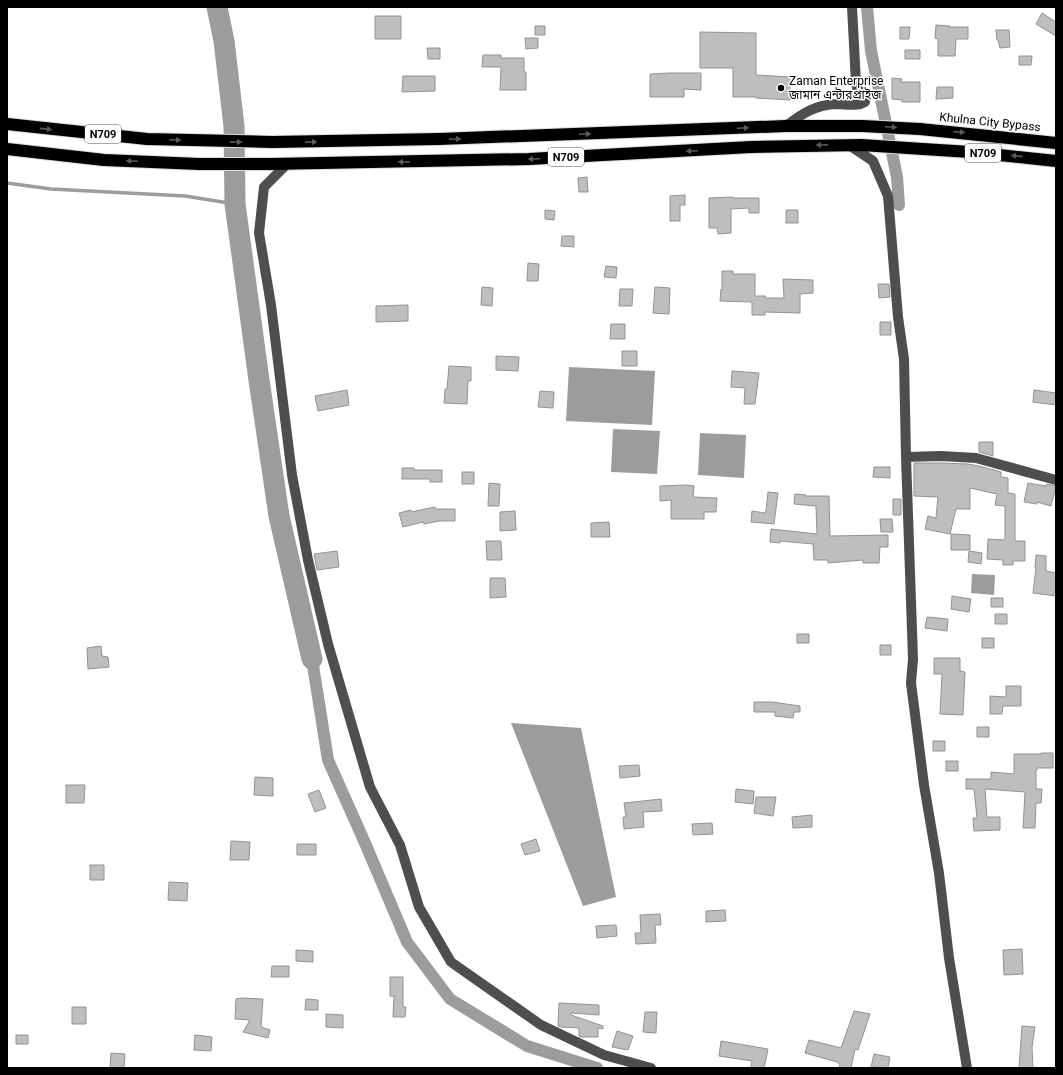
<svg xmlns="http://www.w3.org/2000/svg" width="1063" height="1075" viewBox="0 0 1063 1075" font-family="Roboto,'Noto Sans Bengali',sans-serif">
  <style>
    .water { fill: #9c9c9c }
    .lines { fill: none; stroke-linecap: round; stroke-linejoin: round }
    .stream { stroke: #9c9c9c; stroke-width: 3.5 }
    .canal { stroke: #9c9c9c; stroke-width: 12 }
    .river { stroke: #9c9c9c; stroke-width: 21 }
    .building { fill: #bebebe; stroke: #929292 }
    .highway-casing { stroke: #dbdbdb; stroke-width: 14 }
    .minor { stroke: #4e4e4e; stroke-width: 10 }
    .highway { stroke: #000; stroke-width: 12 }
    .oneway { fill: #595959 }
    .poi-dot { fill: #000; stroke: #fff; stroke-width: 1.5 }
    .labels { text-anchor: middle; stroke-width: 3; stroke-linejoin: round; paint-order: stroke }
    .shield { fill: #fff; stroke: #4c4c4c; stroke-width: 1 }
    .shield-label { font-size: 11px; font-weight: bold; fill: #000 }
    .poi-label { font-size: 12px; fill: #000; stroke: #fff; text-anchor: start }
    .street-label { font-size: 12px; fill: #000; stroke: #fff }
  </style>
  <rect width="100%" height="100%" fill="#fff"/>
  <path class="water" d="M569 367 655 371 652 425 566 421Z
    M613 429 660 431 657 474 611 472Z
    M700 433 746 435 744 478 698 475Z
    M972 574 995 575 994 595 971 593Z
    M511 723 581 728 616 897 583 906Z"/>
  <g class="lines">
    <path class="stream" d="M7 183 51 189 185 196 235 204"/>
    <path class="canal" d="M867 7 871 51 897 177 899 205
      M312 659 328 760 365 843 407 942 450 999 527 1046 597 1068"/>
    <path class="river" d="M217 7 224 41 234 126 235 204 259 380 279 516 312 659"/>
  </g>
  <path class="building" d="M1042 13 1056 22V36L1036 24Z
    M375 16H401V39H375Z
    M936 25 950 26 949 27H968V39H956L955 56H938V39L935 38Z
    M535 26H545V35H535Z
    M900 27H910L909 39H900Z
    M996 30H1009L1010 47 1000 48 998 40H997Z
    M700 32 756 33V75L790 77V100L756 98V97H733V68H700Z
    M525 38H538V48L526 49Z
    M427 48H440V59H428Z
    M905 50H920V59H905Z
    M483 55H501V58H524V72H526V90H500L501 67H482Z
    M1019 56H1032L1031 65H1019Z
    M669 73H701V90L684 89V97H650V74Z
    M403 76H435V91L402 92Z
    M892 78 902 79 901 82H920V102H902V100L892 99Z
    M937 87H953V98L936 99Z
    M587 177 588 192H579L578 178Z
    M685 195V205H680V221H670V196Z
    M733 197V198H759V213H749V208L731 209V233L718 234 717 228H709V198Z
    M545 210 555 211 554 220 545 219Z
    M786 210H798V223H786Z
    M562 236H574V247L561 246Z
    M528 263 539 264 538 281H527Z
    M606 266 617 267 616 278 604 277Z
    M722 271H733V274H755V296H766L765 298H784L783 279 813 280V293L800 294V313L765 312V315H752V302L720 301 721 289 722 290Z
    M878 284H889L890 297 879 298Z
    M482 287 493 288 492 306 481 305Z
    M655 287 670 288 669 314 653 313Z
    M620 289H633L632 306H619Z
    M408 305V321L376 322V306Z
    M880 322H891V335H880Z
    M611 324H625V339H610Z
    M622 351H637V366H622Z
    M496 356 519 357 518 371 496 370Z
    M449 366 471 367V381H468L467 404 444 403 445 389H447Z
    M732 371 759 373 755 404H744L745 388 731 387Z
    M347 390 349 405 318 411 315 396Z
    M1034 390 1056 393V405L1033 402Z
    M540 391 554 392 553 408 538 407Z
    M979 442H993V456L979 452Z
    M914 463H941L968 464 979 466 1001 472V477L1008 478V493L1015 494V541H1025V561H1013V565H1003V560L987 559 988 539 1005 540V506L995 505 997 494 970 488V509H956L950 534 925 529 928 516 936 518 938 497 914 496Z
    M874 467H890V478L873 477Z
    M402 468H414V470H442V482H430V479H402Z
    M462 472H474V484H462Z
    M489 483 500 484 499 506H488Z
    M1028 483 1046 486 1047 484 1056 486 1051 506 1037 502V504L1024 502Z
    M687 485 694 486 693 497 717 498 716 512H704V519H671V500L660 501V486Z
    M768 492 778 493 774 524 751 522 752 511 765 513 766 511Z
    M795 494 806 495 805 496H829L830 536 888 535V547H880L879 563H863V560L828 563V560H814L813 544 780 541V543L770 542 771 529 817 534 816 506 794 504Z
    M893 499H901V515H893Z
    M435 507V509H455V521H439L424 524 423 522 403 527 399 513 411 510V512Z
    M515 511 516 530 500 531V512Z
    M880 519H892L893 532H881Z
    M609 522 610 537H591V523Z
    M951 534 970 535V550H951Z
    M486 541H501L502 560H487Z
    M337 551 339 567 317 570 314 554Z
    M969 551 982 553 981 564 968 562Z
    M1036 555 1046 556V571L1056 573V596L1033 593 1036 568H1035Z
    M490 578H505L506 597 490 598Z
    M952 596 971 599 969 612 951 609Z
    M991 598H1003V607H991Z
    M995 614H1007V624H995Z
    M927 617 948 619 947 631 925 628Z
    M797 634H809V643H797Z
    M982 638H994V648H982Z
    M880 645H891V655H880Z
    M101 646 102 656 108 657 109 667 88 669 87 648Z
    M934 658H960V671L965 672 963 715 940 714 942 674H934Z
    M1006 686H1021V706H1003L1002 714H990V696L1006 697Z
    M754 702H772L800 706V712H794L793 718 775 716V712H754Z
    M977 727H989V737H977Z
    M933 741H945V751H933Z
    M1041 753H1053V768H1037V770H1036V789H1042L1041 803H1036L1035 828H1023L1025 792 985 789 987 817H1000V830L974 831 973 818H977L974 789H966V779H991V772L1014 774V754H1041Z
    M946 761H958V771H946Z
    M639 765 640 776 620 778 619 766Z
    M255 777 273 778V796L254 795Z
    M66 785H85L84 803H66Z
    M736 789 754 791 753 804 735 802Z
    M319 790 326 808 315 812 308 794Z
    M756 797H776L773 816 754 813Z
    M661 799 662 811 643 812 644 827 624 829 623 817H626L624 803Z
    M812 815V827L793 828 792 817Z
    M712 823 713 834 693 835 692 824Z
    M536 839 540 851 525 855 521 844Z
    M231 841 250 842 249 860H230Z
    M297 844H316V855H297Z
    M90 865H104V880H90Z
    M169 882 188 883 187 901 168 900Z
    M725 910 726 921 706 922V911Z
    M660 914 661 925H655L656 943 636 944 635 933H641L640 915Z
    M616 925 617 936 597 938 596 926Z
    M1022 949 1023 974 1004 975 1003 950Z
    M296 950 313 951V962L296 961Z
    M272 966H289V977H271Z
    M390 977H403V1007H406L405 1017H393L394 996H390Z
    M242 998 263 999 261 1027 270 1030 268 1038 243 1032 250 1020 235 1019 236 999Z
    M306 999 318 1000V1010H305Z
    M559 1003 599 1005V1015L571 1013V1015L603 1026V1029L598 1028V1037H580L579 1036V1028L561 1027 558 1026Z
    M72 1007H86V1024H72Z
    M854 1011 870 1014 858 1050 855 1049 851 1068H839L840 1064 837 1062 805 1053 809 1040 841 1048Z
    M645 1012H657L656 1033 643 1032Z
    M326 1014 343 1015V1028L326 1027Z
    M1022 1026 1035 1027 1032 1047 1033 1068H1019Z
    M617 1031 633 1036 628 1050 612 1047Z
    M16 1035H28V1044H16Z
    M195 1035 212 1037 211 1051 194 1050Z
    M721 1041 768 1049 764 1068H751L752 1061 719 1056Z
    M111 1053 125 1054 124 1068H110Z
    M874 1054 890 1057 888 1068 871 1067Z"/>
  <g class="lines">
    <g class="highway-casing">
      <path id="highway" d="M7 124 147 139 272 142 439 139 786 126H862L920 129 1056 143
        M7 149 104 160 199 164H271L529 159 751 147 861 145 970 152 1056 161"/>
    </g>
    <path class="minor" d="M786 126C803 113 815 105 837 104 846 104 857 107 865 102V97L857 88 856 83 852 7
      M849 145 873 161 888 196 898 317 904 359 906 457 913 659 911 683 924 785 939 873 949 958 967 1068
      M287 164 264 187 259 233 271 305 292 475 308 560 328 644 370 787 400 845 419 907 451 962 541 1025 604 1055 651 1068
      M906 457 941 456 976 458 1056 480"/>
    <use href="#highway" class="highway"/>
  </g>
  <defs><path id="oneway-solid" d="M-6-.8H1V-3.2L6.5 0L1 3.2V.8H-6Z"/></defs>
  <g class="oneway">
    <use href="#oneway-solid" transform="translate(891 127) rotate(3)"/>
    <use href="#oneway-solid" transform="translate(743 128) rotate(-2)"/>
    <use href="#oneway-solid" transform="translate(46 129) rotate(6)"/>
    <use href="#oneway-solid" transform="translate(959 132) rotate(5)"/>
    <use href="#oneway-solid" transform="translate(585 134) rotate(-2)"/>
    <use href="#oneway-solid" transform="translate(455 139) rotate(-2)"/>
    <use href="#oneway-solid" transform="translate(175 140) rotate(3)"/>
    <use href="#oneway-solid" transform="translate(236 142) rotate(1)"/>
    <use href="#oneway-solid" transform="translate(311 142) rotate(-1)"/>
    <use href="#oneway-solid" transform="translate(822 145) rotate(179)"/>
    <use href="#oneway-solid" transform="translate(692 151) rotate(177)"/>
    <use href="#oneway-solid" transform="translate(1017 156) rotate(-174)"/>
    <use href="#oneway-solid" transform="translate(534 159) rotate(177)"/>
    <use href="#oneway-solid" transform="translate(132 161) rotate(-177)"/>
    <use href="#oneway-solid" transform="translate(404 162) rotate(179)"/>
  </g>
  <circle class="poi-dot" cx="781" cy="88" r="4"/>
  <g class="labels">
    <g class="shield">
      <rect x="85" y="125" width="36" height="18" rx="3"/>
      <rect x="965" y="144" width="36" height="18" rx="3"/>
      <rect x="548" y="148" width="36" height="18" rx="3"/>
    </g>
    <g class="shield-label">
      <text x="103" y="138">N709</text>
      <text x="983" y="157">N709</text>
      <text x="566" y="161">N709</text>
    </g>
    <g class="poi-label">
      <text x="789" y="85">Zaman Enterprise<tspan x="789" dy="14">জামান এন্টারপ্রাইজ</tspan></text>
    </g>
    <g class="street-label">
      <text transform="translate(990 122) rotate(6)" y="4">Khulna City Bypass</text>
    </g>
  </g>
  <rect width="1063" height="1075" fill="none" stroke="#000000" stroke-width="16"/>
</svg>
